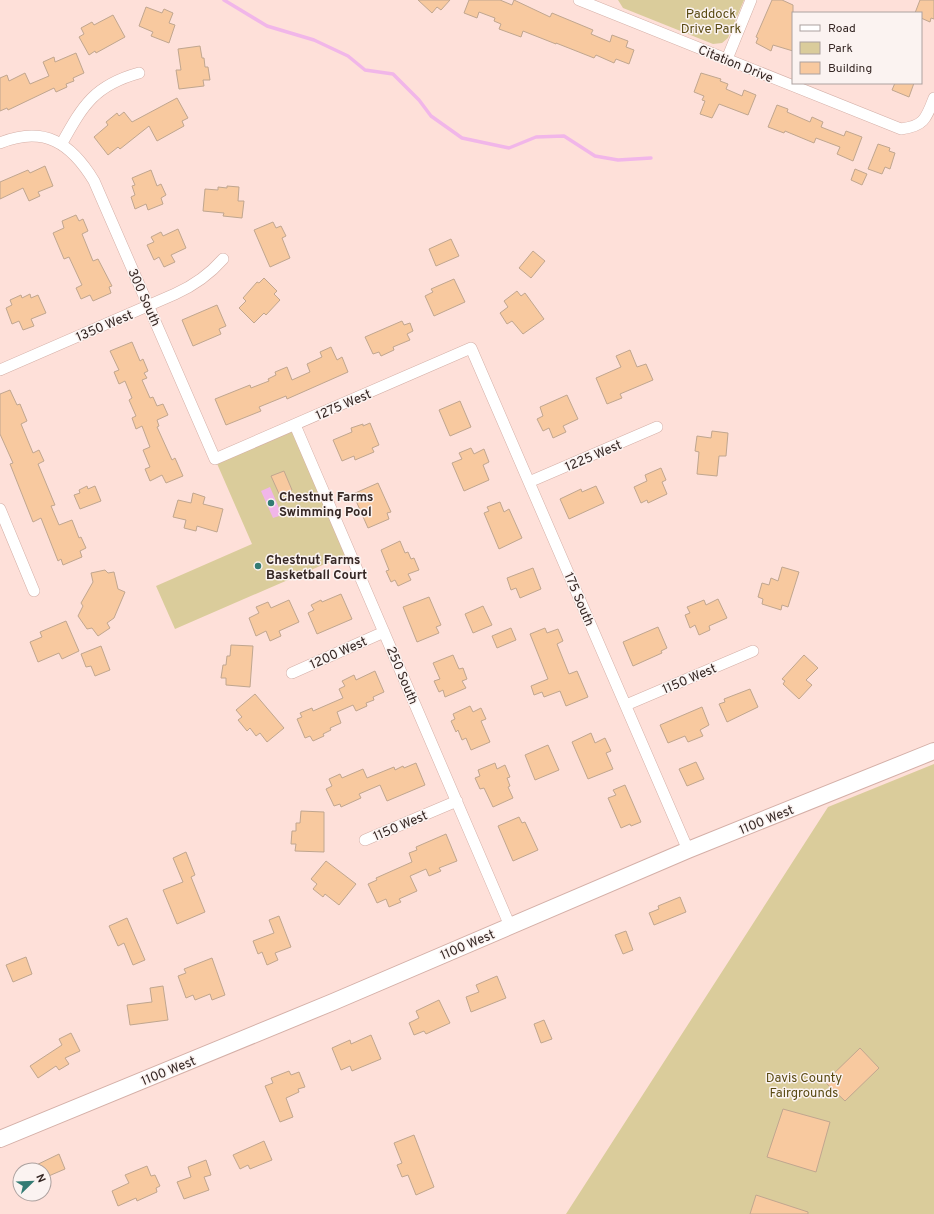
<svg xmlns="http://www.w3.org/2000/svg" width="934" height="1214" viewBox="0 0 934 1214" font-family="Overpass,sans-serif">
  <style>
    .green { fill: #dacc9b }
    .water { fill: #f1b6e9 }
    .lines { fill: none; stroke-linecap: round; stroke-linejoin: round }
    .stream { stroke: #f1b6e9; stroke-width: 3.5 }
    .building { fill: #f8c99f; stroke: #c0a68f }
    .street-casing { stroke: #d4afa7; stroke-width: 12 }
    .secondary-casing { stroke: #d4afa7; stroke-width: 18 }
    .street { stroke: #fff; stroke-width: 11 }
    .secondary { stroke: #fff; stroke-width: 16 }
    .poi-dot { fill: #337b73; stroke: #fbf3f1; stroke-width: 1.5 }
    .labels { text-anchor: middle; stroke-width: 3; stroke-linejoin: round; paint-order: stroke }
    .park-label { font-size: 13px; fill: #594a12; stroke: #fbf3f1 }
    .street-label { font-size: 13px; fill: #352724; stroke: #fbf3f1 }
    .poi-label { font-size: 13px; font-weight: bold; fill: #352724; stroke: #fbf3f1; text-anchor: start }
  </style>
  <rect width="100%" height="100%" fill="#fee0d9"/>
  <path class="green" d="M618 0H744L728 38 722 43 713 44 623 8Z
    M295 425 350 553 175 629 156 586 252 544 215 459Z
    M934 764V1214H566L828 807Z"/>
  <path class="water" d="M270 487 282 515 273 518 261 491Z"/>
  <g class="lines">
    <path class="stream" d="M224 0 267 26 314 40 348 56 365 70 393 74 419 100 431 116 462 138 509 148 536 137 564 136 595 156 618 160 651 158"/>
  </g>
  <path class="building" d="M418 0H450L441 10 437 7 432 13Z
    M469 0H500L512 5 514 0 550 17 552 13 593 30 591 34 610 42 612 35 628 41 626 47 634 50 629 64 616 59 614 63 596 55 594 58 556 43V44L523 31 521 37 499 29 501 24 494 21 495 18 479 12 477 18 464 13Z
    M772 0H782L793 5V51L773 45 771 51 756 43 758 38 756 37Z
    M920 0H934V19L931 18 930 22 921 18V13H915Z
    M146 7 162 13 164 9 173 13 169 23 175 25 169 43 151 36 153 32 139 26Z
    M113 15 125 37 96 53 95 51 89 55 79 37 84 34 81 28 92 22 94 25Z
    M200 46 202 58H204L205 67H208L210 80H203L204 86 179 89 176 70H181L178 49Z
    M76 53 84 73 73 78 74 81 66 84 67 87 56 92 54 88 8 110 7 108 0 111V78L7 75 9 81 25 73 30 84 49 76 43 62 54 57 55 62Z
    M701 73 721 79 720 81 728 84 726 89 742 96 744 90 756 95 748 115 719 104 712 118 700 114 705 101 702 100 704 96 694 92Z
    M895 83H914L909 97 892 90Z
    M177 98 188 118 182 121 184 126 157 141 149 126 120 149 118 147 108 155 94 137 108 125 106 122 117 113 119 116 124 112 132 122Z
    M777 105 788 109 787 112 810 122 812 117 823 122 821 127 844 136 846 131 862 137 853 161 837 154 840 147 816 138 814 143 785 131 784 133 768 127Z
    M878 144 890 148 889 151 895 153 890 169 885 167 882 174 868 169Z
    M45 166 53 186 38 192 40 196 29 201 23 188 0 199V182L28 170 30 173Z
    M855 169 867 174 862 185 851 180Z
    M151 170 157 186 161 184 166 195 161 198 163 204 148 210 146 204 135 209 131 197 135 195 132 186 135 185 132 178Z
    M227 186 239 187 238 201H244L242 218 223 216 224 213 203 211 205 189 218 190V187L227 188Z
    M76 215 79 221 83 219 88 231 82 234 93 261 98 259 112 286 109 287 111 293 93 301 90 295 81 299 76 288 82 285 69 257 64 259 53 233 64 228 62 221Z
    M273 222 276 228 281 226 286 236 282 238 290 258 270 267 254 230Z
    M178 229 186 248 171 255 175 262 164 267 159 257 154 260 147 245 154 242 151 237 161 232 163 236Z
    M451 239 459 256 436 266 429 249Z
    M533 251 545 261 531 278 519 268Z
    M264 278 277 291 274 294 280 300 266 315 264 313 254 323 239 308 246 301 243 298 257 282 259 283Z
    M454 279 465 302 434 316 425 296 433 292 431 289Z
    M517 291 521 296 525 293 544 319 523 334 512 321 507 324 500 313 508 307 504 301Z
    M30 294 31 298 38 295 46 313 31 319 34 326 23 330 19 321 12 324 6 308 12 305 10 300 21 295 22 298Z
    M217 305 226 326 219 329 221 334 193 346 182 320Z
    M402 321 404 325 410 323 413 331 407 334 410 340 393 347 394 350 381 356 379 352 373 354 365 337Z
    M132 342 140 361 143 359 148 371 144 373 147 378 142 380 150 398 153 397 157 406 163 404 168 415 157 420 159 426 157 427 172 460 175 458 183 476 166 483 162 475 150 481 145 469 150 467 143 450 150 447 142 426 136 429 132 418 136 416 129 400 132 398 125 381 119 384 114 372 119 370 110 351Z
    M331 347 337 360 342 357 348 372 287 399 286 396 259 407 261 411 226 425 215 399 250 385 251 388 269 381 268 379 276 375 275 372 287 367 292 380 310 372 307 364 322 357 320 352Z
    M630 350 637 367 646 364 653 380 620 394 622 398 607 404 596 378 621 367 616 356Z
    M10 390 17 405 20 404 27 421 21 424 33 453 39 450 44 461 38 464 55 505 51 506 59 525 72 520 79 538 81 537 86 548 80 551 82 557 63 565 61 559 58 561 41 518 33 522 10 464 13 463 0 434V394Z
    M567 395 578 419 563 426 566 432 553 438 549 428 543 431 537 419 543 416 540 407Z
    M460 401 471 427 450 436 439 410Z
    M370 423 379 445 372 448 374 452 355 460 354 456 342 461 333 440 352 432 351 428 363 424V426Z
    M712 431 728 433 726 456H719L717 476 697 474 699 452 695 451 697 436 711 438Z
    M471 448 474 454 484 449 489 462 483 465 489 480 464 491 452 463 462 459 459 453Z
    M661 468 666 480 662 482 667 494 648 503 647 500 641 503 634 487 647 481 645 475Z
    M284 471 292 490 280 496 271 476Z
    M378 483 391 512 387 513 389 519 368 528 353 494Z
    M87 486 88 489 95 486 101 501 80 509 74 495 80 493 79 490Z
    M596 486 604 503 569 519 560 499 581 489 582 492Z
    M193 493 205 497 203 504 223 509 217 532 197 526 196 531 184 528 186 520 173 517 178 500 191 503Z
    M500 502 504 512 509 509 522 538 499 549 484 513 489 511 487 507Z
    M400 541 405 553 408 552 411 559 414 558 419 570 408 574 411 580 398 586 395 580 391 582 386 571 389 570 381 550Z
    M782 567 799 572 788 607 782 605 781 610 762 604 763 599 758 597 762 583 769 585 771 578 778 581Z
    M533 568 541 589 520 598 516 588 511 590 507 578Z
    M105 570 108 573 114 572 118 589 125 592 114 618 107 623 110 628 98 636 92 628 87 629 78 616 83 606 81 603 93 582 91 573Z
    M341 594 352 619 317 634 308 613 314 610 311 605 321 600 322 602Z
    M429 597 441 625 436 627 439 633 417 642 403 607Z
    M718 599 727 618 709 626 710 630 699 635 695 625 690 628 685 615 690 613 687 607 704 600 706 605Z
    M289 600 299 622 279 631 281 636 270 641 266 631 256 636 249 618 259 613 256 607 268 602 271 608Z
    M483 606 492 625 473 633 465 614Z
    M66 621 79 651 62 659 59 653 38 662 30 642 42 637 40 632Z
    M658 627 667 648 661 651 662 653 633 666 623 642Z
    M511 628 516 640 497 648 492 636Z
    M545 628 547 633 558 629 563 641 557 644 569 674 577 671 588 697 566 706 560 691 544 697 542 692 534 695 531 686 548 679 530 634Z
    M231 645 253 646 250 687 226 685V678H221L223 665H226L227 656H230Z
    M101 646 110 670 95 676 91 666 86 667 81 654Z
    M453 655 459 669 463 668 467 679 462 681 466 688 445 697 443 690 439 692 434 681 440 679 433 663Z
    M804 655 818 668 806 680 812 685 799 699 783 684 785 681 782 679Z
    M375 671 384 692 373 697 374 700 366 703 367 706 356 711 353 705 337 712 341 723 330 728 331 730 323 734 324 736 313 741 310 736 305 738 297 719 302 717 300 713 312 708 313 711 343 698 339 689 345 686 342 681 354 675 356 680Z
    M750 689 758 707 727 722 719 704 725 702 724 699Z
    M255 694 284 728 267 742 260 733 256 736 250 728 247 731 238 720 242 717 236 710Z
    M470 706 473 712 481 708 486 719 481 721 490 742 471 750 466 738 462 740 458 730 456 732 451 721 455 719 453 714Z
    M702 707 709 725 700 730 703 736 688 742 685 736 668 743 660 725Z
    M591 733 595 743 605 738 611 751 606 753 613 769 588 779 572 742Z
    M548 745 559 770 535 780 525 755Z
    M696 762 704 779 687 786 679 769Z
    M416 763 425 785 387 801 380 785 359 794 361 798 341 807 340 804 334 806 326 789 332 786 329 779 340 774 342 778 363 769 367 778 394 767 395 770 403 766 404 768Z
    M495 763 497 769 505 765 510 777 507 778 510 786 508 787 513 798 493 807 484 788 480 789 475 778 480 776 478 770Z
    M625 785 641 822 631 826 630 824 621 828 608 798 616 795 613 790Z
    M301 811 324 812V852L295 851 296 844H291L292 831H296V823H300Z
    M519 817 522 823 525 822 538 850 513 861 498 826Z
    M446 834 457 861 439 868 441 871 429 876 426 869 410 876 417 891 399 899 401 902 389 907 386 899 377 903 368 884 377 880 376 878 412 862 409 853 417 850 416 847Z
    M186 852 195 875 191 877 205 912 177 924 163 890 183 882 173 858Z
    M326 861 356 884 339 905 325 894 323 897 313 889 317 884 311 879Z
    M680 897 686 912 654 925 649 913 659 909 658 906Z
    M279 916 291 947 275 953 278 960 267 965 262 952 258 954 253 941 274 933 269 920Z
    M127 918 145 960 133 965 124 943 118 946 109 926Z
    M626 931 633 950 623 954 615 935Z
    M26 957 32 974 13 982 6 965Z
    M212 958 225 995 212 1000 210 994 195 1000 193 995 186 998 178 976 186 973 184 969Z
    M497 976 506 998 471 1012 466 997 479 992 476 985Z
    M163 986 168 1020 130 1025 127 1005 152 1002 150 988Z
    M439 1000 450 1023 426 1034 424 1031 414 1035 409 1023 419 1018 416 1011Z
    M544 1020 552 1039 541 1043 534 1024Z
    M71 1033 80 1051 65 1058 69 1064 59 1070 56 1066 38 1078 30 1066 62 1045 59 1039Z
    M371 1035 381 1059 352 1071 350 1066 341 1070 332 1048 350 1040 351 1044Z
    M860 1048 879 1068 845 1101 825 1082Z
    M289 1071 291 1075 299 1072 305 1087 298 1089 299 1092 286 1098 293 1117 280 1122 265 1086 273 1083 271 1078Z
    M783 1109 830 1122 816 1172 767 1157Z
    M414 1135 434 1187 416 1195 408 1175 402 1177 397 1165 402 1163 394 1143Z
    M264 1141 272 1160 250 1169 248 1165 240 1169 233 1155Z
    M59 1154 65 1169 44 1178V1170H26Z
    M206 1160 211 1175 204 1177 209 1190 184 1199 177 1182 191 1177 188 1167Z
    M147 1166 151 1176 155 1175 160 1186 156 1188 157 1192 137 1201 136 1198 118 1206 112 1191 129 1183 125 1175Z
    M756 1195 808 1212V1214H750Z"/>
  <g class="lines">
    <g class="street-casing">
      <path id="street" d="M579 0 901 129C924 126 926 119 934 98
        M727 59 751 0
        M0 143C44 125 71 143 94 181L215 459 471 348 688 850
        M62 143C83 105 95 85 139 73
        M0 370 175 294C195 285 209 275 223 259
        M295 425 510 926
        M529 482 657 427
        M0 509 34 591
        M292 673 384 632
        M626 705 753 651
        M365 840 457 801"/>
    </g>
    <g class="secondary-casing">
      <path id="secondary" d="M0 1139 333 1002 688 850 934 751"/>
    </g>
    <use href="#street" class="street"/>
    <use href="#secondary" class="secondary"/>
  </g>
  <g class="poi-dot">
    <circle cx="271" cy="503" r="4"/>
    <circle cx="258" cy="566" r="4"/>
  </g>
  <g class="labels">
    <g class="park-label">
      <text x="711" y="18">Paddock<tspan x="711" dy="15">Drive Park</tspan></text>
      <text x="804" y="1082">Davis County<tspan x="804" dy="15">Fairgrounds</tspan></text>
    </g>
    <g class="street-label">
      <text transform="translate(736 63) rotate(22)" y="5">Citation Drive</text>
      <text transform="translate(145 297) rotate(66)" y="5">300 South</text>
      <text transform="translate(104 325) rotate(-23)" y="5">1350 West</text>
      <text transform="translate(343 404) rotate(-23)" y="5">1275 West</text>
      <text transform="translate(593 455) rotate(-23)" y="5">1225 West</text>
      <text transform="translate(580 599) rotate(67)" y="5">175 South</text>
      <text transform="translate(338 652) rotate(-24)" y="5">1200 West</text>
      <text transform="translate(403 675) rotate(67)" y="5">250 South</text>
      <text transform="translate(689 678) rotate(-23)" y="5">1150 West</text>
      <text transform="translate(766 819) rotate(-22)" y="5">1100 West</text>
      <text transform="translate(400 825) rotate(-23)" y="5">1150 West</text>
      <text transform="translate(467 944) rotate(-23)" y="5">1100 West</text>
      <text transform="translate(168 1070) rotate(-22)" y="5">1100 West</text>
    </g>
    <g class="poi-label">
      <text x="279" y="501">Chestnut Farms<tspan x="279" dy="15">Swimming Pool</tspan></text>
      <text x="266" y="564">Chestnut Farms<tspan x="266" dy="15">Basketball Court</tspan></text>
    </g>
  </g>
  <rect x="792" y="12" width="130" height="72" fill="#fbf3f1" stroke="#aca19f"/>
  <rect x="800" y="25" width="20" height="6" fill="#ffffff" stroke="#aca19f"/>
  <text x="828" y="32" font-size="12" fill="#352724">Road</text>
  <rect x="800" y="42" width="20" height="12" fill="#dacc9b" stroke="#aca19f"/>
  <text x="828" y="52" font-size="12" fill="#352724">Park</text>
  <rect x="800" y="62" width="20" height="12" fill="#f8c99f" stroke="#aca19f"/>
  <text x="828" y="72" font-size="12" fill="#352724">Building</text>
  <g transform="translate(32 1182) rotate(67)"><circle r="19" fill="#fbf3f1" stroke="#aca19f"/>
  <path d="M0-3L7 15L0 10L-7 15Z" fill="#337b73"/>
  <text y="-6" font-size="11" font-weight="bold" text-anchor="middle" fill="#352724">N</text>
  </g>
</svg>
